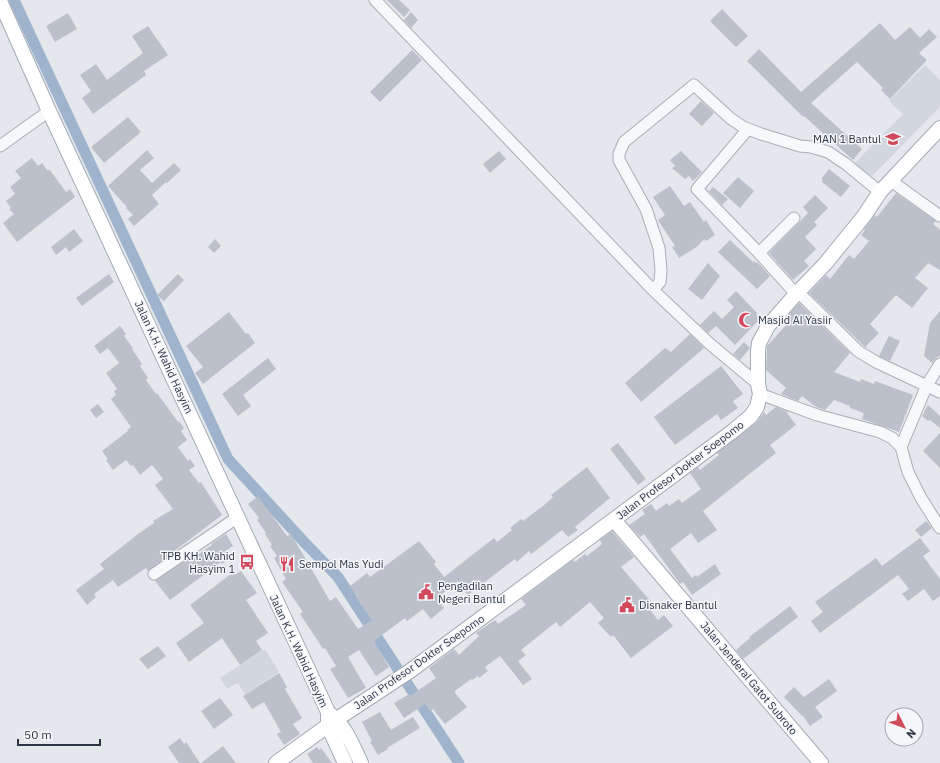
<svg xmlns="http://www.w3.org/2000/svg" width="940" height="763" viewBox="0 0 940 763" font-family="'IBM Plex Sans',sans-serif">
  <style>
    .built { fill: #d2d6de }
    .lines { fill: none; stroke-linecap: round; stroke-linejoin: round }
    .canal { stroke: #9fb4cc; stroke-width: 11 }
    .building { fill: #bbc0ca }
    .minor-casing { stroke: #a9aeb7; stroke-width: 13 }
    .major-casing { stroke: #a3abb8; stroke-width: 16 }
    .minor { stroke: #f7f8fa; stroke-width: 11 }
    .major { stroke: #fff; stroke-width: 14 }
    .labels { text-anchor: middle; stroke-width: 3; stroke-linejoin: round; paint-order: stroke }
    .poi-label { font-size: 11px; fill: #2b3445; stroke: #f4f6f9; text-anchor: start }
    .street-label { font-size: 11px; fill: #2b3445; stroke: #f4f6f9 }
  </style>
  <rect width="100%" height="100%" fill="#e4e7ec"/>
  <path class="built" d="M925 65 940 80V107L868 180 853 165 903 114 889 101Z
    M265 649 279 672 245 694 238 683 227 689 220 678Z"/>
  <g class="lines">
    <path class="canal" d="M14 0 228 459 305 543 338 577 459 763"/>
  </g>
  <path class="building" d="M387 0H399L410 10 404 17Z
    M722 9 748 36 736 47 710 21Z
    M411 12 418 20 411 28 404 20Z
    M68 13 77 29 55 42 46 26Z
    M880 23 895 40 910 27 920 38 929 29 937 37 919 53 927 60 890 99 881 90 883 88 857 62 811 103 862 149 853 160 804 116 803 117 747 61 759 49 801 92Z
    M148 26 168 55 144 71 146 75 93 114 82 98 91 91 80 75 96 64 107 80 143 53 132 36Z
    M412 50 422 60 380 102 370 92Z
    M701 101 714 113 702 126 689 114Z
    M128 117 141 132 104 163 91 147Z
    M147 150 154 158 140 170 152 183 174 163 181 170 167 183 166 182 152 195 159 204 134 226 128 219 133 215 126 208 127 207 108 186Z
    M499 151 506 159 490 173 483 164Z
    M681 151 702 172 693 181 689 176 685 179 672 168 675 166 670 160Z
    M32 158 38 166 42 163 48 171 49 169 66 192 70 189 75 197 17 242 3 223 14 214 9 209 11 208 6 201 15 194 10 187 21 178 15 171Z
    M829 169 850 186 841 197 822 182V178Z
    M738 177 754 191 740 208 723 193Z
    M670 186 684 206 690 202 704 222 706 220 715 235 706 241 704 239 698 246 679 258 672 247 675 246 658 220 665 215 653 197Z
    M713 187 728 199 722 205 709 191Z
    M896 193 936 221 933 224 940 230V270L928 263 915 278 928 288 912 308 896 295 870 324 879 333 865 347 809 293 826 275 830 279 849 255 854 259 869 241 861 235 865 230 864 229 875 215 877 217Z
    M815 195 828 208 814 222 817 225 805 237 816 249 804 261 809 266 793 280 769 253 808 213 803 207Z
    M74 229 83 241 69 252 66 247 56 255 51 247Z
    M215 239 221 246 214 253 208 247Z
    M730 240 753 262 754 261 756 263 757 262 770 276 757 289 718 252Z
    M708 263 720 276 702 300 688 289Z
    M109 274 114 282 82 306 76 298Z
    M178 274 184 280 164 301 157 295Z
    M736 291 757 313 756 315 760 319 735 345 716 326 708 333 700 325 714 311 722 319 734 307 727 300Z
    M799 303 850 353 834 372 860 382 861 379 874 384 875 381 913 395 899 432 862 419 864 413 850 408V406L834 400 825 410 816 407 802 396 798 401 781 394 786 388 766 370 767 346 786 325 782 322Z
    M940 311V356L936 358 932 363 924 356 930 323Z
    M229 312 246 334 248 333 255 343 203 384 195 373 203 367 186 346Z
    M120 326 126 334 124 336 133 348 132 349 142 364 140 366 148 378 146 380 156 394 157 393 178 422 179 421 184 428 181 431 187 440 178 447 188 461 190 459 195 466 189 470 199 483 201 482 222 515 148 571 146 568 118 587 113 580 94 594 96 597 87 605 76 590 104 569 100 564 138 534 154 523 153 521 173 509 155 485 163 479 152 465 140 475 133 465 131 466 126 460 113 470 106 460 108 459 102 451 128 431 127 430 131 427 111 399 116 395 114 391 117 389 106 373 119 363 108 348 100 354 94 346Z
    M690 334 704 348 641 402 625 383 665 348 671 352Z
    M889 336 900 341 890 361 879 356Z
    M744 342 750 348 740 360 733 354Z
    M268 358 276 369 243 395 251 406 238 416 222 394Z
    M721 366 743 394 733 401 738 408 721 420 717 414 675 445 654 417Z
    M98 404 104 412 96 418 90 410Z
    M928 405 940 416V428L930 420 928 421 922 416Z
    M776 407 788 412 787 413 796 425 770 445 776 453 703 511 717 530 698 543 691 533 670 549 692 578 696 575 697 577 715 564 721 574 692 595 683 582 680 584 644 534 640 537 629 525 645 514 642 510 651 504 656 511 667 503 669 506 679 499 682 503 701 489 690 473 698 467 700 470 719 455 717 453 757 422 764 412 766 415Z
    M940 433V468L923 451Z
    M618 443 646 479 638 485 610 449Z
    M587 467 610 498 575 527 578 530 568 537 562 530 534 552 531 554 529 551 517 562 515 559 468 595 458 581 437 598 444 608 431 619 423 609 407 621 405 618 374 641 389 667 376 676 359 650 348 657 366 688 348 698 330 669 336 666 325 648 323 649 308 626 300 614 303 612 282 582 286 579 274 558 277 556 270 546 272 545 265 534 266 533 257 520 259 518 248 504 258 496 287 536 291 534 330 601 336 597 358 629 372 620 356 598 358 597 350 586 367 573 370 577 419 541 436 562 434 564 444 577 494 538 497 542 512 530 510 528 521 519 523 521 543 506 553 497 551 495Z
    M926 521 932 528 921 537 915 530Z
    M612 531 634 557 621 567 652 603 648 607 658 620 664 615 673 626 631 658 613 635 611 637 598 623 604 618 590 602 560 627 556 622 521 650 526 655 518 661 532 679 523 685 500 656 485 667 488 671 479 678 478 676 472 680 471 679 455 691V693L467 707 445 724 433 709 430 711 425 704 404 718 394 703 409 694 410 696 436 678 429 668 454 649 459 655 479 636 476 633 495 620 498 624 526 605 521 599 573 560 575 562 585 554 587 556 602 544 600 540Z
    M226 534 233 546 224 552 229 559 222 564 221 562 170 600 155 581 188 559 189 561 212 545 211 544Z
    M920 538 930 551 923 556 940 579V596L933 601 924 589 908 601 902 594 909 589 898 575 820 633 811 621 823 612 815 602 876 558 882 566Z
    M235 571 236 574 241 571 257 593 246 600 268 633 256 641 262 650 240 665 222 638 189 662 176 643 204 623 190 605Z
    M790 606 798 617 743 659 736 650 750 638 749 637Z
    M158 646 166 656 148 669 139 659Z
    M279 673 287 687 285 689 302 718 293 724 300 734 284 745 277 734 281 732 264 702 252 709 243 696Z
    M829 679 837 691 815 707 823 717 810 726 803 716H802L784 697 794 687 804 697Z
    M220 698 233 715 214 729 201 711Z
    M380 712 391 730 413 717 420 728 387 748 388 749 378 755 370 742 372 741 362 722Z
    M180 738 184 744 186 742 200 763H179L168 747Z
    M223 746 236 763H201Z
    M317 747 319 750 321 748 332 763H313L307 754Z"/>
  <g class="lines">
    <g class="minor-casing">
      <path id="minor" d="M375 0 653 290 710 344 758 384
        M748 129 697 189 759 253 796 294
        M0 146 49 111
        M891 181 940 216
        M759 253 794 218
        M653 290 660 282 661 270 659 248 646 209 619 160V154L624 142 694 85 730 118 743 127 761 134 800 146 811 147 828 152 846 164 880 192
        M798 292 858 351 876 362 940 392
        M760 394 817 415 880 432 892 438 901 447 908 472 921 498 940 528
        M901 447 927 385 940 364
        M154 574 238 517"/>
    </g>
    <g class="major-casing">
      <path id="major" d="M0 1 49 111 328 712V726L345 763
        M614 520 821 763
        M329 713C345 725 353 746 361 763
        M276 763 337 719 410 671 733 431 751 416 757 407 760 394 758 384V351L759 343 768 326 796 294 825 264 864 216 880 192 940 128"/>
    </g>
    <use href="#minor" class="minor"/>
    <use href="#major" class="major"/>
  </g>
  <defs>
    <g id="school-bare" transform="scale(1.2)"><path d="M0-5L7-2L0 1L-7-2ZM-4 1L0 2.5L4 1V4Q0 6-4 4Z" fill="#d1495b" stroke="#f4f6f9" stroke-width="2.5" paint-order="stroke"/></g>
    <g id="mosque-bare" transform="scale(1.2)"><path d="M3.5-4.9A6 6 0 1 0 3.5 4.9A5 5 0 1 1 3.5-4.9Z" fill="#d1495b" stroke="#f4f6f9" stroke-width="2.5" paint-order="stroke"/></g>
    <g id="bus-bare" transform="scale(1.2)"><path d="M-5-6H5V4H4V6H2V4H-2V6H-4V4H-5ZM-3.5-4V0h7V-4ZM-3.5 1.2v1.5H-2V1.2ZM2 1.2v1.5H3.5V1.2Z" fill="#d1495b" stroke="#f4f6f9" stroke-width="2.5" paint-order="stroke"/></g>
    <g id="restaurant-bare" transform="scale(1.2)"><path d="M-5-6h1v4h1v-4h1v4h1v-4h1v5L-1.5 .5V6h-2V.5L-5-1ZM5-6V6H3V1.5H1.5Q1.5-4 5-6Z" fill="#d1495b" stroke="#f4f6f9" stroke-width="2.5" paint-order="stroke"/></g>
    <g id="civic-bare" transform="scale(1.2)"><path d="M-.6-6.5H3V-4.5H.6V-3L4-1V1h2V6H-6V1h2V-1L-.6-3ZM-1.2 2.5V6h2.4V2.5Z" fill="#d1495b" stroke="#f4f6f9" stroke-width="2.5" paint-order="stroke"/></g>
  </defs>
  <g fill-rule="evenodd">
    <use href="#school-bare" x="893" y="139"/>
    <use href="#mosque-bare" x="746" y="320"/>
    <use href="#bus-bare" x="247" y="562"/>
    <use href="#restaurant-bare" x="287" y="564"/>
    <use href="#civic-bare" x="426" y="592"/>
    <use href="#civic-bare" x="627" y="605"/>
  </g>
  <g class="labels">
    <g class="poi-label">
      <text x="881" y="143" text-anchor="end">MAN 1 Bantul</text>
      <text x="758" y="324">Masjid Al Yasiir</text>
      <text x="235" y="560" text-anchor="end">TPB KH. Wahid<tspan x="235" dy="13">Hasyim 1</tspan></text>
      <text x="299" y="568">Sempol Mas Yudi</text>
      <text x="438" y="590">Pengadilan<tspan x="438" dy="13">Negeri Bantul</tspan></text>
      <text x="639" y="609">Disnaker Bantul</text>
    </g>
    <g class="street-label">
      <text transform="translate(164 357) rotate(65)" y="4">Jalan K.H. Wahid Hasyim</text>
      <text transform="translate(680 470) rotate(-37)" y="4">Jalan Profesor Dokter Soepomo</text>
      <text transform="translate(299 651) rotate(65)" y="4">Jalan K.H. Wahid Hasyim</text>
      <text transform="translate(419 662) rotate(-35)" y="4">Jalan Profesor Dokter Soepomo</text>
      <text transform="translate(749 678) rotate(50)" y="4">Jalan Jenderal Gatot Subroto</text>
    </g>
  </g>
  <g transform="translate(904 727) rotate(132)"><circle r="19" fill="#f4f6f9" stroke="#a4a8b1"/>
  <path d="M0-3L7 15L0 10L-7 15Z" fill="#d1495b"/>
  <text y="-6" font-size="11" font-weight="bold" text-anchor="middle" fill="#2b3445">N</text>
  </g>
  <path d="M18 739v6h82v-6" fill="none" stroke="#2b3445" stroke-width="2"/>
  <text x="24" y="739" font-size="12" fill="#2b3445" stroke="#f4f6f9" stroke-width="3" paint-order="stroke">50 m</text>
</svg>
